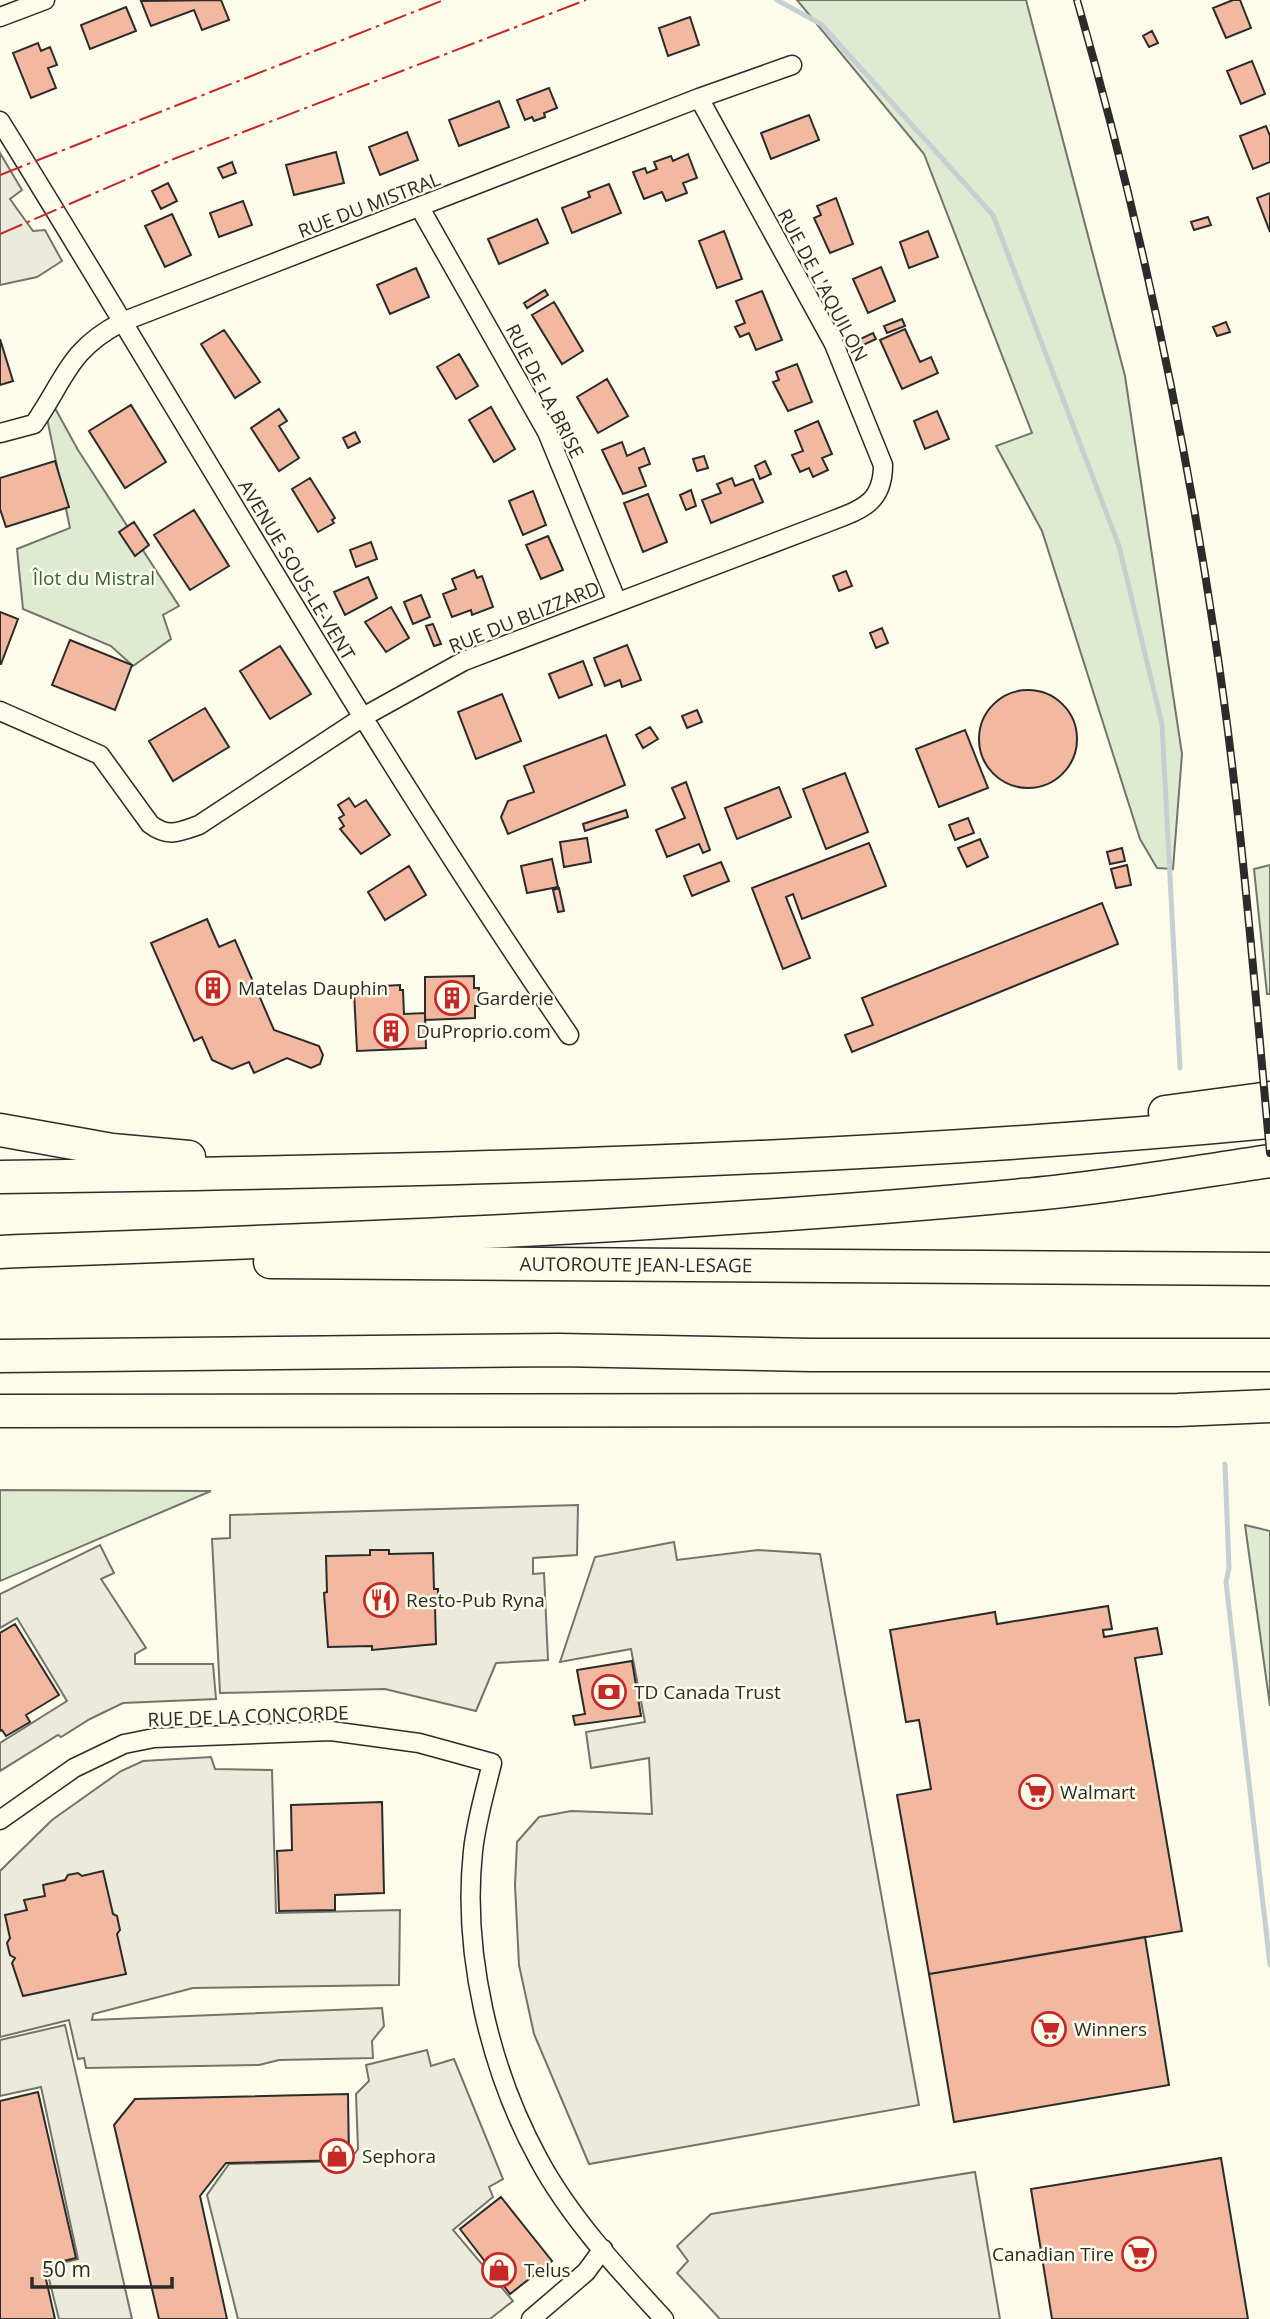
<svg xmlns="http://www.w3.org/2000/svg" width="1270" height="2319" viewBox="0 0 1270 2319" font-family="'Open Sans',sans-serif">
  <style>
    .green { fill: #deebd1; stroke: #74746e; stroke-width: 2 }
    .parking { fill: #eceadb; stroke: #74746e; stroke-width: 2 }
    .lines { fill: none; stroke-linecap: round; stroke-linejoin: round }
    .stream { stroke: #c7d0d0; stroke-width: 5 }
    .building { fill: #f2b8a0; stroke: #2b2b2b; stroke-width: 2 }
    .minor-casing { stroke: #2b2b2b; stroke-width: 21 }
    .motorway-casing { stroke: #2b2b2b; stroke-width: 35 }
    .minor { stroke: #fdfbea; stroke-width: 18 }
    .motorway { stroke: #fdfbea; stroke-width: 32 }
    .rail-casing { stroke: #2b2b2b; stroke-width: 8 }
    .rail { stroke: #fdfbea; stroke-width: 5; stroke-dasharray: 16; stroke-linecap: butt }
    .power { stroke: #c62828; stroke-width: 2; stroke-dasharray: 24 5 3.5 5; stroke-linecap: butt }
    .labels { text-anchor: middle; stroke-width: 5; stroke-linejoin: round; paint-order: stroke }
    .street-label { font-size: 19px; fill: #2b2b2b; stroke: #fdfbea }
    .park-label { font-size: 19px; fill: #34623c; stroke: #fdfbea }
    .poi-label { font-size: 19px; fill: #2b2b2b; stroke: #fdfbea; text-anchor: start }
  </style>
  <rect width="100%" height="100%" fill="#fdfbea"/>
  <path class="green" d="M797 0H1026L1125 376 1182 754 1173 869 1157 868 1140 839 1042 531 996 446 1032 433 924 154Z
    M50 399 78 450 179 606 163 615 171 639 133 666 111 646 23 609 17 549 70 528 45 409Z
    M1270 865V994H1267L1254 869Z
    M0 1490 211 1491 0 1581Z
    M1245 1525 1270 1531V1706Z"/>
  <path class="parking" d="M0 153 22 190 10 199 33 231 45 230 62 261 37 277 0 285Z
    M578 1505 577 1555 533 1558V1574L544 1573 548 1660 496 1663 476 1711 385 1689 220 1693 212 1539 230 1538V1515Z
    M674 1542 677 1560 758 1550 820 1554 919 2105 589 2164 534 2034 519 1965 515 1885 517 1842 539 1817 571 1811 652 1814 649 1758 591 1768 586 1732 645 1722 631 1649 560 1662 595 1557Z
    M100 1545 114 1573 101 1579 146 1648 135 1654V1664H213L216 1699 123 1703 90 1719 61 1737 58 1735 0 1771V1743L67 1701 17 1618 0 1628V1594Z
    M211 1757 215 1769 272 1770 276 1913 400 1910 399 1985 193 1988 93 2014 92 2020 382 2008 384 2026 372 2041 373 2058 279 2060 259 2065 86 2068 84 2058 78 2059 69 2020 0 2037V1871L52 1820 121 1771 143 1761Z
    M65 2025 132 2319H59L46 2267 78 2259 41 2087 0 2096V2040Z
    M427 2050 431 2066 454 2059 503 2179 489 2187 493 2197 453 2230 513 2301 490 2319H238L207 2195 229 2164 349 2161 358 2149 356 2094 369 2081 366 2065Z
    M975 2172 1000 2319H720L677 2273 688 2261 677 2246 711 2214Z"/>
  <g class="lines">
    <path class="stream" d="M777 0 821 24 993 215 1119 546 1162 724 1180 1068
      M1225 1464 1229 1568 1226 1582 1270 1965"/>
  </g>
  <path class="building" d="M221 0 229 20 202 30 194 10 151 26 141 1Z
    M1233 0H1240L1251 28 1226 38 1213 8Z
    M126 7 136 31 90 49 81 25Z
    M690 17 699 45 668 56 659 28Z
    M1152 31 1158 43 1149 47 1143 36Z
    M38 43 41 51 50 47 57 65 48 68 56 88 31 98 13 53Z
    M1252 61 1265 94 1241 104 1227 71Z
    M549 88 557 108 544 113 545 117 534 121 532 117 525 120 517 100Z
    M499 101 509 127 459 146 449 120Z
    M809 115 819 140 771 159 761 133Z
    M1266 126 1270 136V162L1253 169 1240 136Z
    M407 132 418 160 380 175 369 147Z
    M336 152 344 183 294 195 286 165Z
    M688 154 697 178 683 183 687 193 666 201 662 192 644 199 633 172 645 168 647 173 657 169 654 162 671 156 673 161Z
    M232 162 236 173 223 178 218 168Z
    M168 183 177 201 161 209 152 191Z
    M609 184 621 213 572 233 562 208 590 197 588 192Z
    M1270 193V232L1257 198Z
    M836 198 853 244 830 253 814 218 821 215 817 206Z
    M243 201 252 225 219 237 210 213Z
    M172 214 191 255 165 267 145 226Z
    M1208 217 1211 225 1194 230 1191 222Z
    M537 219 548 243 499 264 488 239Z
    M724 231 742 279 717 288 699 241Z
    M928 231 938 257 909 268 900 242Z
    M881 267 895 301 868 313 853 279Z
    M416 268 429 297 390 314 377 285Z
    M545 290 548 295 527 308 524 303Z
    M762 291 782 340 756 350 749 333 740 337 735 327 745 323 736 301Z
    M554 302 583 351 562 364 532 315Z
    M902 319 905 326 887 333 884 326Z
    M1226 322 1230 332 1217 336 1213 327Z
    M905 329 920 362 931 357 938 373 902 389 880 340Z
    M224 330 260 382 235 398 201 344Z
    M873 333 876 339 859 347 856 341Z
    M0 339 13 381 0 385Z
    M459 354 478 386 456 399 437 367Z
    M797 364 812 402 788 411 773 382 779 380 776 372Z
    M607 379 628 416 598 433 577 397Z
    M131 405 166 462 125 488 89 431Z
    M491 407 515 449 494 462 469 420Z
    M279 409 287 421 279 426 299 458 279 471 251 428Z
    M937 411 949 439 925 449 914 421Z
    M818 421 832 454 822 458 828 470 813 477 809 468 800 472 792 455 803 451 795 431Z
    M355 432 360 442 348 448 343 438Z
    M622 442 627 456 644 448 650 464 639 468 646 486 623 494 602 450Z
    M704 456 708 468 697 471 693 459Z
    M55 461 69 507 6 527 0 509V478Z
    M765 461 771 474 760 479 755 466Z
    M310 478 335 518 332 520 334 523 318 532 292 489Z
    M732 478 735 486 753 479 763 502 711 523 702 500 721 493 717 484Z
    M691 490 696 506 686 510 680 495Z
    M533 491 546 525 523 535 509 501Z
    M648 494 667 542 643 552 624 503Z
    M194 510 229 566 190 590 154 535Z
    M134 522 149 545 135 556 119 532Z
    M548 536 563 570 541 579 526 545Z
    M371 542 377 559 356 567 350 550Z
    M474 570 477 578 482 576 493 607 472 615 471 610 452 617 443 594 456 589 452 579Z
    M846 571 852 586 839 591 833 576Z
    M368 577 377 598 345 615 334 592Z
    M421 595 430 617 413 624 404 602Z
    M391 607 409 638 386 652 365 622Z
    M0 612 18 619 1 664H0Z
    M433 624 441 644 434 646 426 626Z
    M882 628 888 643 876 648 870 633Z
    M70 640 132 665 115 710 52 685Z
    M627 645 641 680 622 687 620 680 605 686 594 658Z
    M280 646 311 694 270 719 240 671Z
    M583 661 592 685 559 698 549 674Z
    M979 739a49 49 0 1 1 98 0a49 49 0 1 1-98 0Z
    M502 694 521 741 476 759 458 712Z
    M205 708 229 747 173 781 149 741Z
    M697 710 702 722 687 728 682 716Z
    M650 727 658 739 643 748 636 735Z
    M965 730 988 788 939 807 916 749Z
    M606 735 625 785 508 834 501 817 508 801 534 792 524 766Z
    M845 773 868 832 826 849 803 789Z
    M686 782 710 850 703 853 699 844 667 857 656 830 685 818 672 788Z
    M779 787 791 817 737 839 725 808Z
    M349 798 355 807 366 800 390 835 361 854 340 829 344 826 339 818 344 815 338 805Z
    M626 810 628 817 585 831 583 824Z
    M968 818 974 833 955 840 949 825Z
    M587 838 591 862 564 867 560 842Z
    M980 839 988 857 967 867 958 848Z
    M869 843 886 886 802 919 793 894 786 897 810 958 783 969 752 888Z
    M1122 848 1125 861 1110 864 1107 852Z
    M552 859 558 887 527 893 521 866Z
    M721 862 729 881 692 896 684 876Z
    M1127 865 1131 885 1116 888 1111 869Z
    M409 866 426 895 385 920 368 892Z
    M559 888 564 911 558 912 553 890Z
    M1102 903 1118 944 852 1052 845 1035 873 1025 862 998Z
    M207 919 219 947 235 940 274 1030 319 1046 323 1055 320 1064 311 1068 287 1058 254 1073 249 1062 232 1069 212 1060 202 1037 194 1041 151 943Z
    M474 976V988H479V1006H475V1018L425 1020V977Z
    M400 985V990H403L404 1014 425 1013 426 1048 357 1051 354 992 383 991V986Z
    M370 1550H389V1554L433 1553 434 1589H438V1607H435L436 1644 372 1650V1646L328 1647 324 1593 327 1592 326 1556 370 1555Z
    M1108 1606 1112 1629 1103 1630 1104 1637 1157 1628 1162 1654 1135 1658 1182 1931 929 1974 897 1795 931 1789 919 1720 906 1722 890 1630 995 1612 997 1624Z
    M15 1624 59 1695 26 1715 30 1722 6 1736 2 1730 0 1731V1633Z
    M632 1661 641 1716 575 1725 573 1716 585 1714 577 1670Z
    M382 1802 384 1893 335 1895V1910L279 1911 277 1851 292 1850 291 1805Z
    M103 1871 113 1914 117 1916 120 1930 117 1934 126 1974 23 1996 12 1963 15 1958 10 1955 7 1943 10 1938 5 1915 27 1910 24 1900 45 1896 43 1885 65 1880 68 1875 78 1873 82 1876Z
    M1145 1937 1169 2085 954 2122 929 1974Z
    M38 2092 76 2258 43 2266 55 2319H0V2101Z
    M348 2094 349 2160 226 2163 200 2196 227 2319H159L114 2125 135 2099Z
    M1221 2158 1248 2319H1052L1031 2189Z
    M501 2197 552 2261 510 2294 460 2229Z"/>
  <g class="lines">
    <g class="minor-casing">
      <path id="minor" d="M0 17 45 0
        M0 121C189 426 366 738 569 1035
        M420 208 547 432 617 602
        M0 433 34 424C66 378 68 350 122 322L699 98 792 65
        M0 711 100 755 150 824C168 838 179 832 199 825L363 717 464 661 826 523C859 510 883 505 883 465L834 344 699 98
        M0 1820 74 1768 124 1744 154 1738 331 1731 419 1743 492 1763C485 1792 476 1822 473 1851 462 1953 490 2071 539 2160 571 2219 619 2270 664 2319
        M531 2319 586 2272 603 2249"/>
    </g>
    <g class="motorway-casing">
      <g id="motorway">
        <path d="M1165 1112 1270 1098"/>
        <path d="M0 1130 112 1150 189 1157"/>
        <path d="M0 1177C424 1171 848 1162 1270 1122"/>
        <path d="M0 1252C341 1239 683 1227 1023 1195 1105 1188 1188 1173 1270 1161"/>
        <path id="s1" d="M270 1262 1270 1269"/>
        <path d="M0 1356 559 1350 811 1355H1270"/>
        <path d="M0 1411 1178 1410 1270 1406"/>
      </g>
    </g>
    <use href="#minor" class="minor"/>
    <use href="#motorway" class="motorway"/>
    <g class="rail-casing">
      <path id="rail" d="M1077 0C1137 209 1183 423 1215 638 1241 809 1254 981 1270 1153"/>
    </g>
    <use href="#rail" class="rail"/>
    <path class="power" d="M0 175 444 0
      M0 234 176 158 586 0"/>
  </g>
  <defs>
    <g id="building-ring" transform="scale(1.75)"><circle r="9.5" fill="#fdfbea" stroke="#c62828" stroke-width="1.5"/><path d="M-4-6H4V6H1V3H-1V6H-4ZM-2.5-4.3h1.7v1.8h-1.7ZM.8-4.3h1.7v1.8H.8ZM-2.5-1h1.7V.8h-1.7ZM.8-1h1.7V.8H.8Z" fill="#c62828"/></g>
    <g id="restaurant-ring" transform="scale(1.75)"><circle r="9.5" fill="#fdfbea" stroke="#c62828" stroke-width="1.5"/><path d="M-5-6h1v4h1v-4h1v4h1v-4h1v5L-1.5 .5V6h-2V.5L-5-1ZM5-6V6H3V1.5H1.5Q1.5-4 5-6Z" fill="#c62828"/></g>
    <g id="bank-ring" transform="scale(1.75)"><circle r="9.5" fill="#fdfbea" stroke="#c62828" stroke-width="1.5"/><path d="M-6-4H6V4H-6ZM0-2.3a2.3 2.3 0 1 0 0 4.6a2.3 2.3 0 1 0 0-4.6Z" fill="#c62828"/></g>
    <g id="supermarket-ring" transform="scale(1.75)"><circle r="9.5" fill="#fdfbea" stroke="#c62828" stroke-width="1.5"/><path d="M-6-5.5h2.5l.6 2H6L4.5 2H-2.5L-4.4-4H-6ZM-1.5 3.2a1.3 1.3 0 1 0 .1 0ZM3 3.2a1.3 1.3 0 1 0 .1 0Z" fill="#c62828"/></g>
    <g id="shop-ring" transform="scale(1.75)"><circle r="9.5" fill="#fdfbea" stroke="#c62828" stroke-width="1.5"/><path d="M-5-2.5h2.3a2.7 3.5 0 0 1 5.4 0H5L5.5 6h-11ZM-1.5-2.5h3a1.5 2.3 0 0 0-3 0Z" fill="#c62828"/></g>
  </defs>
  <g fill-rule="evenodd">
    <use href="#building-ring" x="213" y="988"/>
    <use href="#building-ring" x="452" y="998"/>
    <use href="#building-ring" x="391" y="1031"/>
    <use href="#restaurant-ring" x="381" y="1600"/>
    <use href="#bank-ring" x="609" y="1692"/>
    <use href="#supermarket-ring" x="1036" y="1792"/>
    <use href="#supermarket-ring" x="1049" y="2029"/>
    <use href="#shop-ring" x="337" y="2156"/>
    <use href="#supermarket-ring" x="1139" y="2254"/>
    <use href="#shop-ring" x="499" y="2270"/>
  </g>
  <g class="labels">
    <g class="street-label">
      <text transform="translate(369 205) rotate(-21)" y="7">RUE DU MISTRAL</text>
      <text transform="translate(823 285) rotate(62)" y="7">RUE DE L'AQUILON</text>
      <text transform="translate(545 391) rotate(63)" y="7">RUE DE LA BRISE</text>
      <text transform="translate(297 570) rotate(59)" y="7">AVENUE SOUS-LE-VENT</text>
      <text transform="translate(524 617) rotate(-22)" y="7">RUE DU BLIZZARD</text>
      <text dy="7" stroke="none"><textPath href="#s1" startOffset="366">AUTOROUTE JEAN-LESAGE</textPath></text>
      <text transform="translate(248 1716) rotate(-2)" y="7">RUE DE LA CONCORDE</text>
    </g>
    <g class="park-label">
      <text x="94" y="585">Îlot du Mistral</text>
    </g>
    <g class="poi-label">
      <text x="238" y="995">Matelas Dauphin</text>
      <text x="476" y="1005">Garderie</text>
      <text x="416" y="1038">DuProprio.com</text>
      <text x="406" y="1607">Resto-Pub Ryna</text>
      <text x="634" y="1699">TD Canada Trust</text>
      <text x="1060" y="1799">Walmart</text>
      <text x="1074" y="2036">Winners</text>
      <text x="362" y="2163">Sephora</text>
      <text x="1114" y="2261" text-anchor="end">Canadian Tire</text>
      <text x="524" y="2277">Telus</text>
    </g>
  </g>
  <path d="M32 2277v10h140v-10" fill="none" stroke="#2b2b2b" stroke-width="3.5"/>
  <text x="42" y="2277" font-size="21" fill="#2b2b2b" stroke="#fdfbea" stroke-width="5" paint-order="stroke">50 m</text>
</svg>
